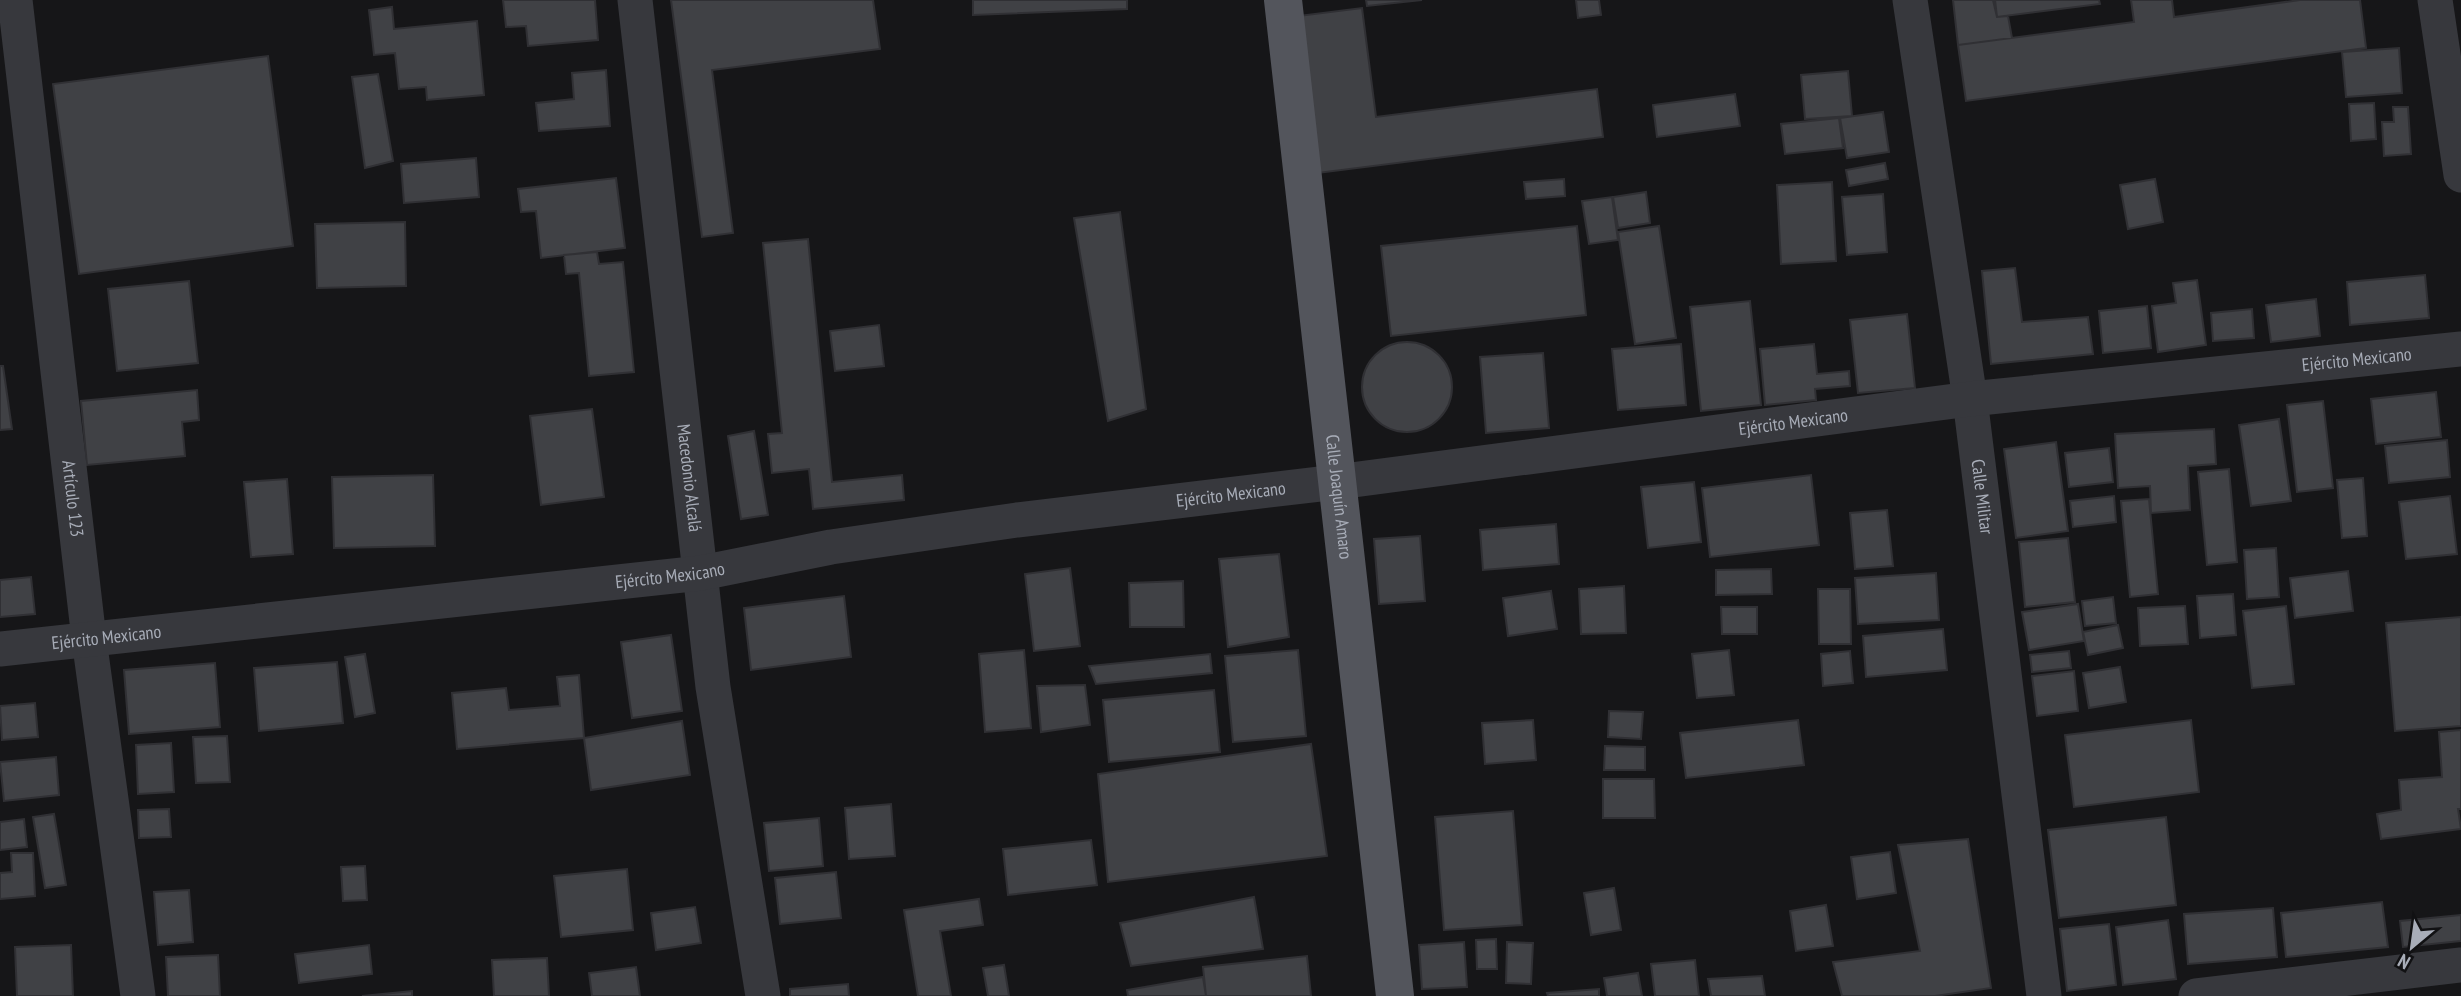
<svg xmlns="http://www.w3.org/2000/svg" width="2461" height="996" viewBox="0 0 2461 996" font-family="'PT Sans Narrow',sans-serif">
  <style>
    .building { fill: #404145; stroke: #303034; stroke-width: 2 }
    .lines { fill: none; stroke-linecap: round; stroke-linejoin: round }
    .minor { stroke: #37383d; stroke-width: 35 }
    .primary { stroke: #53555c; stroke-width: 38 }
    .labels { text-anchor: middle; stroke-width: 5; stroke-linejoin: round; paint-order: stroke }
    .street-label { font-size: 18px; fill: #a8adb8; stroke: #111113 }
  </style>
  <rect width="100%" height="100%" fill="#161618"/>
  <path class="building" d="M503 0H595L598 40 528 46 526 26 506 27Z
    M671 0H873L880 49 712 70 733 233 702 237Z
    M973 0H1127V9L973 15Z
    M1366 0H1422L1367 6Z
    M1576 0H1599L1601 15 1578 18Z
    M1953 0H1993L1997 17 2008 16 2012 38 1958 45Z
    M1995 0H2099L2100 4 1997 17Z
    M2131 0H2172L2174 17 2300 0H2360L2366 48 1966 101 1958 45 2134 22Z
    M392 7 394 29 477 21 484 95 427 100 426 87 399 89 395 53 374 55 369 10Z
    M1362 8 1376 117 1597 89 1603 137 1318 173 1298 16Z
    M2399 48 2402 93 2346 97 2342 52Z
    M268 56 293 246 79 274 53 84Z
    M606 70 610 126 539 131 536 103 574 99 572 73Z
    M1848 71 1852 116 1805 119 1801 75Z
    M378 74 393 161 365 168 352 77Z
    M1735 94 1740 126 1657 137 1653 105Z
    M2374 103 2376 139 2351 141 2349 104Z
    M2393 107H2408L2411 154 2384 156 2382 122H2394Z
    M1883 112 1889 152 1847 158 1840 118Z
    M1839 118 1843 148 1785 154 1781 124Z
    M476 158 479 197 404 203 401 164Z
    M1885 163 1888 179 1849 186 1846 170Z
    M616 178 625 248 541 258 536 211 521 212 518 189Z
    M1564 179 1565 196 1526 199 1524 182Z
    M2155 179 2163 222 2128 229 2120 185Z
    M1832 182 1836 261 1781 264 1777 185Z
    M1646 192 1650 223 1618 228 1613 197Z
    M1883 194 1887 252 1847 255 1842 197Z
    M1612 197 1618 240 1589 244 1582 201Z
    M1120 212 1146 409 1108 421 1074 218Z
    M405 222 406 286 317 288 315 224Z
    M1577 226 1586 315 1391 336 1381 246Z
    M1659 226 1676 338 1635 344 1618 232Z
    M808 239 832 482 902 475 904 500 813 509 809 469 772 473 768 434 782 433 763 243Z
    M597 252 599 264 623 262 634 372 589 376 579 273 566 274 564 255Z
    M2015 268 2022 322 2088 317 2093 354 1991 364 1982 271Z
    M2425 275 2429 318 2350 325 2347 282Z
    M2197 280 2206 345 2158 352 2152 306 2176 303 2173 283Z
    M189 281 198 363 117 371 108 289Z
    M2316 299 2320 336 2271 342 2266 305Z
    M1750 301 1761 405 1701 411 1690 307Z
    M2147 306 2151 348 2103 353 2099 311Z
    M2252 309 2254 338 2213 341 2211 313Z
    M1907 314 1915 388 1858 393 1850 320Z
    M879 325 884 366 835 371 830 331Z
    M1362 387a45 45 0 1 1 90 0a45 45 0 1 1-90 0Z
    M1681 344 1686 405 1618 410 1612 349Z
    M1814 344 1817 374 1849 371 1850 386 1815 389 1816 400 1765 405 1760 349Z
    M1543 353 1549 428 1486 433 1480 357Z
    M0 366H3L12 429 0 430Z
    M197 390 199 420 182 422 185 456 87 465 81 401Z
    M2436 392 2441 437 2376 444 2371 399Z
    M2323 401 2333 488 2297 492 2287 405Z
    M592 409 604 497 541 505 530 416Z
    M2279 419 2291 501 2251 506 2239 425Z
    M2214 429 2216 464 2188 466 2190 510 2151 513 2150 486 2118 488 2115 434Z
    M754 431 768 515 741 519 728 436Z
    M2447 440 2450 477 2389 483 2385 446Z
    M2056 442 2068 531 2016 538 2004 449Z
    M2109 448 2113 482 2069 487 2065 453Z
    M2229 469 2237 562 2207 565 2198 472Z
    M433 475 435 546 334 548 332 477Z
    M1811 475 1819 545 1710 557 1702 488Z
    M2363 478 2367 536 2342 538 2337 480Z
    M287 479 293 554 251 557 244 482Z
    M1694 482 1701 542 1648 548 1641 487Z
    M2114 496 2116 522 2073 527 2070 501Z
    M2450 496 2457 554 2406 559 2399 502Z
    M2149 499 2158 594 2130 597 2121 501Z
    M1887 510 1893 566 1855 569 1850 513Z
    M1556 524 1559 564 1483 570 1480 530Z
    M1420 536 1425 601 1379 604 1374 539Z
    M2068 538 2075 602 2025 607 2019 542Z
    M2276 548 2279 597 2247 599 2244 550Z
    M1279 554 1289 637 1228 647 1219 559Z
    M1070 568 1080 646 1034 651 1025 574Z
    M1771 569 1772 594 1716 595V570Z
    M2348 571 2353 611 2295 618 2290 578Z
    M1936 573 1939 620 1858 624 1855 578Z
    M31 577 35 614 0 617V580Z
    M1183 581 1184 627H1130L1129 583Z
    M1624 586 1626 633 1581 634 1579 589Z
    M1818 589H1850L1851 644H1819Z
    M1551 591 1557 629 1508 636 1503 598Z
    M2233 594 2236 635 2200 638 2197 596Z
    M844 596 851 657 751 670 744 608Z
    M2113 597 2116 623 2085 626 2082 601Z
    M2078 604 2084 641 2029 650 2022 612Z
    M2185 606 2188 644 2140 646 2138 608Z
    M2286 606 2294 684 2252 688 2243 611Z
    M1721 607H1757V634H1722Z
    M2461 617V726L2395 731 2386 623Z
    M2118 625 2123 648 2088 655 2083 632Z
    M1943 629 1947 670 1866 677 1863 636Z
    M671 635 682 711 632 718 621 642Z
    M1024 650 1031 728 985 732 979 654Z
    M1298 650 1306 736 1233 742 1225 656Z
    M1729 650 1734 695 1697 698 1692 654Z
    M1850 651 1853 683 1823 686 1821 654Z
    M2069 651 2071 668 2032 672 2030 655Z
    M365 654 375 713 355 717 345 657Z
    M1210 654 1212 673 1096 684 1089 666Z
    M337 662 343 723 259 731 254 668Z
    M215 663 220 727 129 734 124 670Z
    M2120 667 2126 702 2089 708 2083 673Z
    M2074 671 2078 711 2037 716 2032 676Z
    M579 675 584 738 457 749 452 693 506 688 509 710 560 706 557 677Z
    M1085 685 1090 725 1041 732 1037 686Z
    M1214 690 1220 752 1109 762 1103 700Z
    M35 703 38 737 2 740 0 706Z
    M1609 711 1643 712 1641 739 1608 737Z
    M1533 720 1536 760 1485 764 1482 723Z
    M1798 720 1804 765 1686 778 1680 733Z
    M2191 720 2199 792 2074 807 2065 735Z
    M682 721 690 775 591 790 584 738Z
    M2461 730V809H2458L2461 829 2381 839 2377 814 2401 810 2399 780 2442 777 2439 732Z
    M227 736 230 782 196 783 193 737Z
    M171 743 174 792 138 794 136 745Z
    M1311 744 1327 856 1108 882 1098 774Z
    M1605 746 1645 747V770H1604Z
    M56 757 59 795 4 801 0 762Z
    M1603 779H1654L1655 818H1603Z
    M891 804 895 856 849 859 845 808Z
    M169 809 171 837 139 838 138 810Z
    M1513 811 1522 925 1444 930 1435 817Z
    M54 814 66 885 45 888 33 817Z
    M2166 817 2176 905 2059 918 2048 830Z
    M819 818 823 866 769 871 764 823Z
    M24 819 27 847 0 850V822Z
    M1968 839 1991 988 1935 996H1842L1833 962 1920 951 1898 845Z
    M1091 840 1097 885 1008 895 1003 849Z
    M1890 852 1896 893 1857 899 1851 857Z
    M11 853H33L35 896 0 899V873L12 872Z
    M365 866 367 900 343 901 341 867Z
    M627 869 633 930 561 937 554 876Z
    M836 872 841 918 780 924 775 878Z
    M1614 888 1621 930 1591 935 1584 893Z
    M189 890 193 942 158 945 154 892Z
    M1254 897 1263 949 1131 966 1120 923Z
    M979 899 983 925 940 931 951 996H918L904 910Z
    M2382 902 2388 947 2286 957 2281 913Z
    M1826 905 1833 946 1796 951 1790 911Z
    M695 907 701 943 656 950 651 913Z
    M2273 908 2277 957 2188 964 2184 914Z
    M2461 915V941L2403 947 2400 921Z
    M2168 920 2176 979 2123 985 2116 927Z
    M2109 924 2116 985 2067 991 2060 929Z
    M1496 939 1497 969H1477L1476 940Z
    M1464 942 1467 987 1422 989 1419 945Z
    M1507 942 1533 943 1531 984 1506 983Z
    M71 945 73 996H17L15 947Z
    M369 945 372 974 299 983 295 954Z
    M218 955 220 996H168L166 957Z
    M1307 956 1311 996H1206L1203 967Z
    M547 958 549 996H494L492 960Z
    M1695 960 1699 996H1655L1651 964Z
    M1004 965 1009 996H988L983 968Z
    M636 967 640 996H592L589 973Z
    M1638 973 1642 996H1607L1604 978Z
    M1762 976 1765 996H1711L1708 979Z
    M1203 977 1206 996H1128L1127 990Z
    M848 984 849 996H790V989Z
    M1599 989V996H1548L1547 993Z
    M412 991V996H362Z"/>
  <g class="lines">
    <g class="minor">
      <path id="s1" d="M15 0 89 639 138 996"/>
      <path id="s2" d="M635 0 713 687 763 996"/>
      <path id="s3" d="M1910 0 1970 399 2044 996"/>
      <path d="M2435 0 2461 175"/>
      <path id="s4" d="M0 649 701 573 831 547 1017 520 1337 482 1970 399 2461 349"/>
      <path d="M2196 996 2461 965"/>
    </g>
    <path class="primary" id="s5" d="M1283 0 1395 996"/>
  </g>
  <g class="labels">
    <g class="street-label">
      <text dy="6" stroke="none"><textPath href="#s4" startOffset="2375">Ejército Mexicano</textPath></text>
      <text dy="6" stroke="none"><textPath href="#s4" startOffset="1808">Ejército Mexicano</textPath></text>
      <text dy="6" stroke="none"><textPath href="#s2" startOffset="481">Macedonio Alcalá</textPath></text>
      <text dy="6" stroke="none"><textPath href="#s4" startOffset="1241">Ejército Mexicano</textPath></text>
      <text dy="6" stroke="none"><textPath href="#s3" startOffset="502">Calle Militar</textPath></text>
      <text dy="6" stroke="none"><textPath href="#s5" startOffset="500">Calle Joaquín Amaro</textPath></text>
      <text dy="6" stroke="none"><textPath href="#s1" startOffset="502">Artículo 123</textPath></text>
      <text dy="6" stroke="none"><textPath href="#s4" startOffset="674">Ejército Mexicano</textPath></text>
      <text dy="6" stroke="none"><textPath href="#s4" startOffset="107">Ejército Mexicano</textPath></text>
    </g>
  </g>
  <g transform="translate(2412 947) rotate(209)" stroke="#111113" stroke-width="5" paint-order="stroke">
  <path d="M0-5L12 26L0 18L-12 26Z" fill="#a8adb8"/>
  <text y="-10" font-size="19" font-weight="bold" text-anchor="middle" fill="#a8adb8">N</text>
  </g>
</svg>
